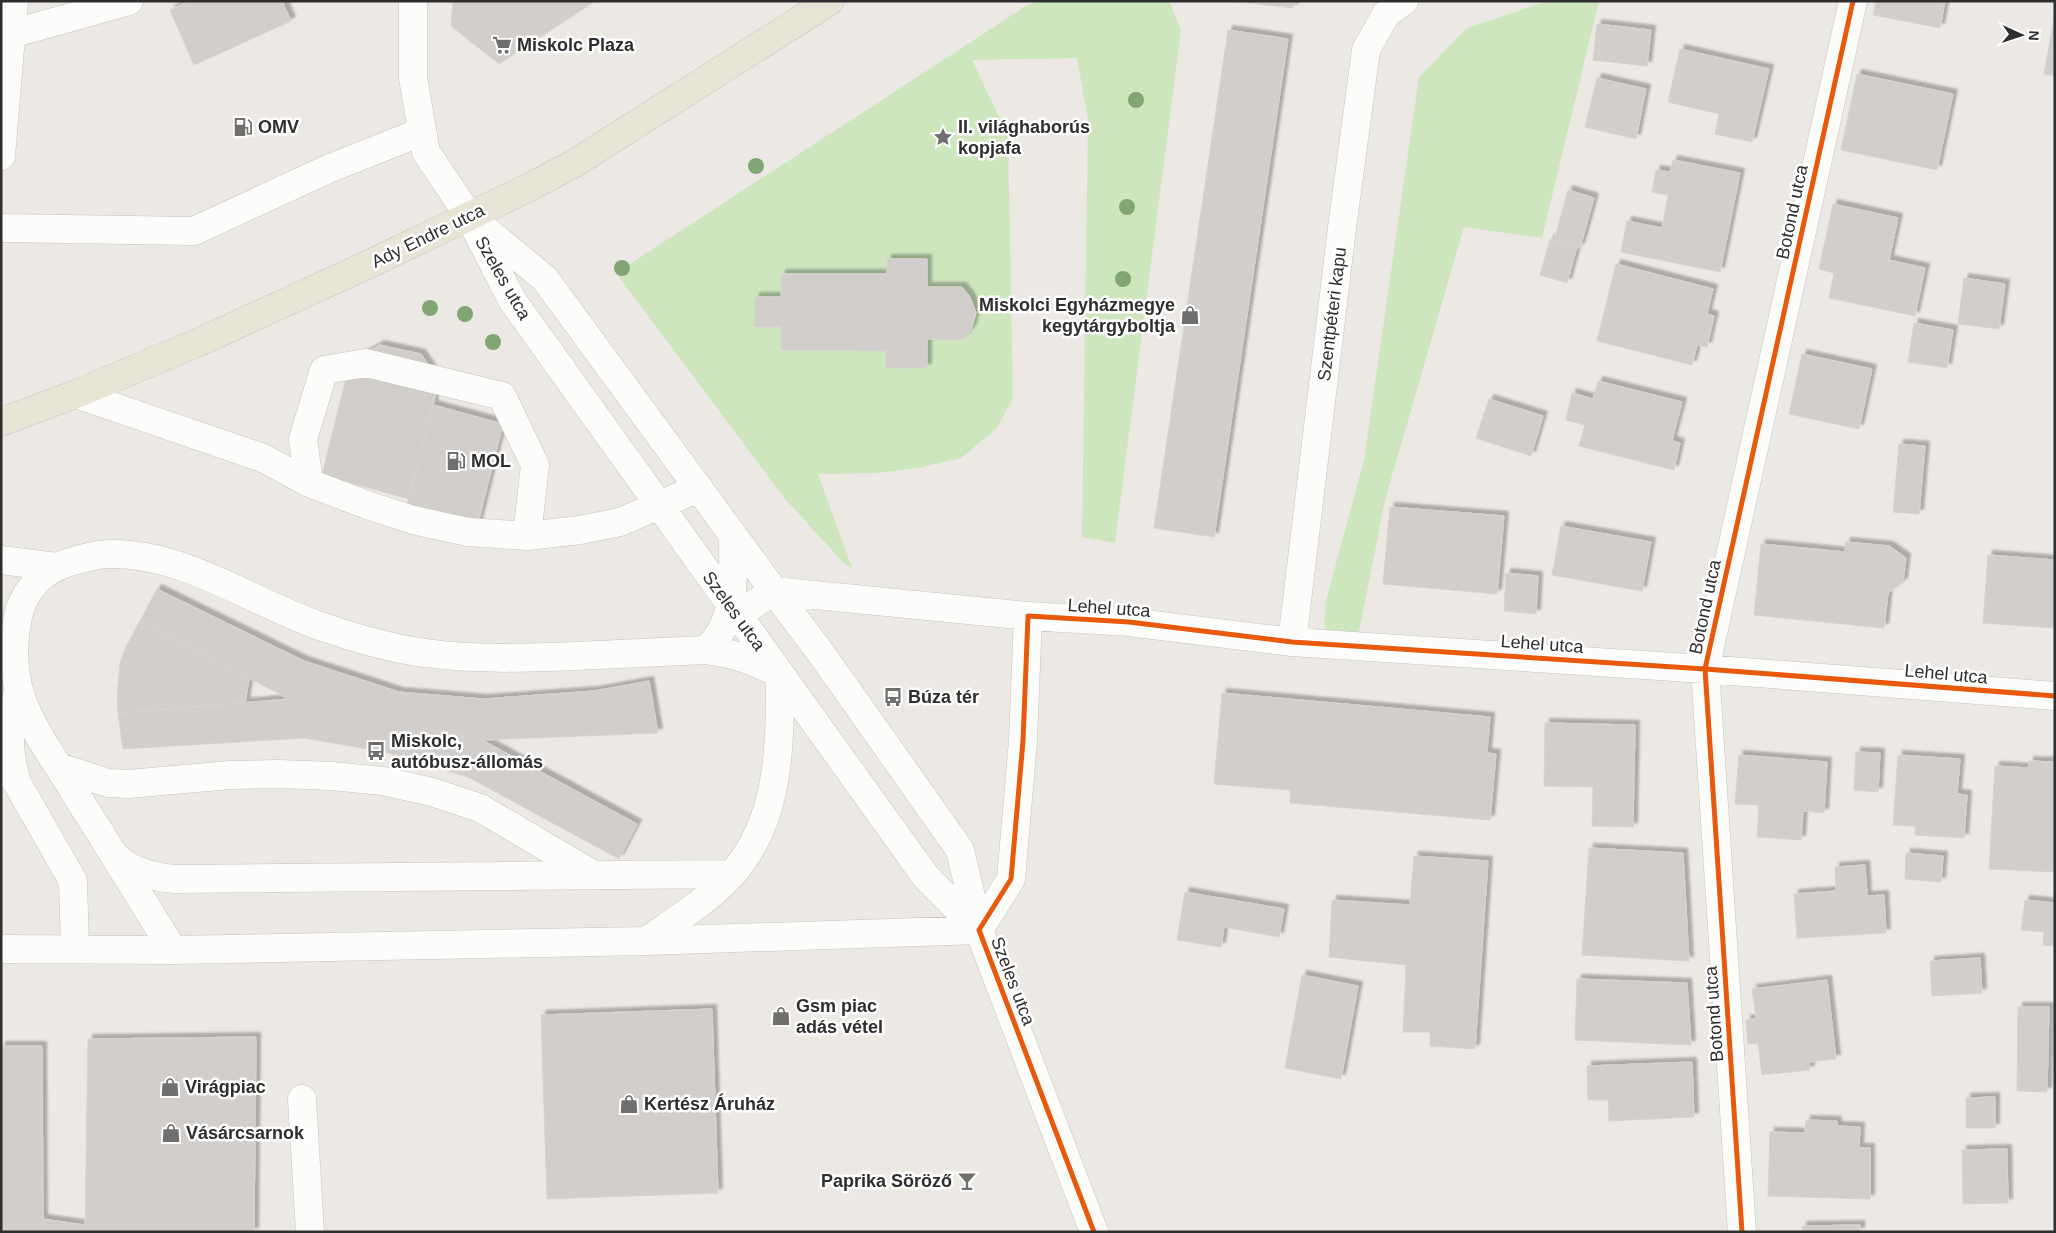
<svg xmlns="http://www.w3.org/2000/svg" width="2056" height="1233" viewBox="0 0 2056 1233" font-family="Helvetica,sans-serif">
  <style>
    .green { fill: #cee6be }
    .building { fill: #d1cecb; stroke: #d7d4d0; filter: url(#shadow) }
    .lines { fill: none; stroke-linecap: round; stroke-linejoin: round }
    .minor-casing { stroke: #c5c4c5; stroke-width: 29 }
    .major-casing { stroke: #c6c5c4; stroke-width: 29 }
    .minor { stroke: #fcfcfb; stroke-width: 28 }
    .major { stroke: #e8e4d6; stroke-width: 28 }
    .cycleway-casing { stroke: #fff; stroke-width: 8 }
    .cycleway { stroke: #e8590c; stroke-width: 5 }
    .tree { fill: #82a575 }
    .labels { text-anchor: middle; stroke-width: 5; stroke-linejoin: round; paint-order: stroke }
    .poi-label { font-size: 18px; font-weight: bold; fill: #2e2e2e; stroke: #fff; text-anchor: start }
    .street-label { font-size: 18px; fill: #2e2e2e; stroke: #fff }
  </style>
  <defs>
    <filter id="shadow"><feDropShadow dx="4.5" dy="-4.5" stdDeviation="1" flood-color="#0004"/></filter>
  </defs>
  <rect width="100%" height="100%" fill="#ece8e4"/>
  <path class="green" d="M1040 1H1169L1181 30 1115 543 1082 537 1088 120 1077 58 972 60 1008 136 1013 398 997 428 961 458 918 468 877 473 818 474 852 568 843 562 785 499 616 273 1026 6Z
    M1548 1H1599L1542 238 1464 227 1385 500 1356 647 1333 641 1324 625 1326 601 1364 460 1419 77 1467 28Z"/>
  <path class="building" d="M189 1H282L291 21 194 65 170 10Z
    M453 1H595L499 64 451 26Z
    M1231 1H1295L1293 8Z
    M1876 1H1945L1940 28 1873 15Z
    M2055 13V76L2044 74Z
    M1597 24 1651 30 1647 66 1593 60Z
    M1228 30 1288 39 1214 537 1154 528Z
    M1680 49 1769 69 1752 142 1715 134 1719 114 1668 102Z
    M1857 74 1953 94 1937 170 1841 150Z
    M1597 78 1646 89 1636 139 1585 127Z
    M1673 160 1740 173 1720 272 1621 252 1627 221 1662 228 1668 195 1652 192 1656 170 1670 172Z
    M1568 190 1594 198 1580 248 1554 241Z
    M1833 204 1898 218 1889 260 1925 268 1915 316 1829 298 1834 273 1819 269Z
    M1550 239 1577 247 1567 283 1540 275Z
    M887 259H927V287H962L970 297 976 313 971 330 961 340 927 339V368H886V351L781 350V327H754L755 297H781V274H887Z
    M1616 264 1713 289 1707 314 1714 316 1707 347 1697 345 1692 365 1597 341Z
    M1964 278 2005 284 1999 329 1958 324Z
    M1914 323 1953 330 1947 368 1908 362Z
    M380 345 421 354 439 381 409 499 322 475 350 362Z
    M1802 354 1872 369 1859 429 1789 414Z
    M1598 381 1682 402 1672 441 1680 443 1674 470 1579 446 1585 425 1566 420 1572 393 1593 399Z
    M1489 399 1543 416 1531 456 1476 438Z
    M433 405 503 424 477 527 406 509Z
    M1899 444 1925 446 1919 514 1893 512Z
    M1390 507 1504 516 1497 594 1383 584Z
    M1561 526 1651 542 1642 591 1552 575Z
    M1846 542 1889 546 1906 558 1903 582 1888 593 1884 628 1754 615 1761 544 1845 552Z
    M1988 555 2055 560V628L1983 623Z
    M1506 573 1538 576 1536 614 1504 611Z
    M157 589 304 661 399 692 483 699 594 691 649 681 658 733 482 740 289 699 140 621Z
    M140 621 249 679 245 703 118 713 117 697 120 663 125 649Z
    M1222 693 1490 717 1487 753 1496 754 1490 820 1290 803V790L1214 784Z
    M289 699 482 740 637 824 619 859 468 777 385 752 304 738 123 749 118 713Z
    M1545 723 1635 725 1633 827 1592 826 1593 787 1544 786Z
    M1856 752 1880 753 1878 792 1854 790Z
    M1739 755 1827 762 1824 813 1803 811 1801 840 1757 837 1759 805 1735 804Z
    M1898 755 1960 759 1957 794 1967 795 1964 838 1915 835V826L1893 825Z
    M2029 761 2055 762V872L1989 869 1995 766 2029 768Z
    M1589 848 1683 853 1689 961 1582 955Z
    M1906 853 1943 856 1941 882 1905 879Z
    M1414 856 1488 861 1475 1049 1430 1046V1032H1403L1406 965 1329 957 1332 900 1410 905Z
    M1865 865 1867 896 1884 895 1886 933 1797 938 1794 894 1836 891 1835 867Z
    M1185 892 1284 909 1279 937 1224 927 1221 947 1177 940Z
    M2025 900 2055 903V946L2043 945 2044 932 2021 930Z
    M1980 958 1982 993 1932 996 1930 961Z
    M1302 975 1358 986 1341 1079 1285 1068Z
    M1577 979 1687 983 1691 1045 1575 1040Z
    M1827 980 1836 1059 1809 1062 1810 1070 1762 1075 1758 1043 1748 1044 1746 1020 1756 1019 1752 989Z
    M2018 1007H2049L2047 1092 2017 1091Z
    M712 1009 718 1193 547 1199 541 1015Z
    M256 1037 254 1232H1V1046H42L43 1219 85 1225 88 1039Z
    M1692 1062 1694 1117 1609 1121 1608 1100H1588L1587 1066Z
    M1995 1097V1128H1966V1098Z
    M1806 1120 1837 1121V1126L1860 1127 1859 1148H1870V1199L1768 1196 1770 1132 1805 1133Z
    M2007 1149 2008 1203 1963 1204 1962 1150Z
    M1860 1225V1232H1802V1226Z"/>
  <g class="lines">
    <g class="minor-casing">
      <path id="minor" d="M413 1V78L426 152 469 216 512 300 926 877 979 930
        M1 33 11 34 129 1
        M1 156 14 1
        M469 216 545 279 774 591 823 656 960 850 979 930 1094 1232
        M1 228 194 231 328 169 421 132
        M76 394 263 458 309 483 370 506 413 520 468 532 527 536 580 530 620 522 699 488
        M309 483 303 439 324 370 366 363 502 396 535 465 527 536
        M1 560 56 567
        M737 615 774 591 1028 616 1129 622 1292 642 1705 669 2055 696
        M1292 642 1342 228 1366 50 1386 14 1404 1
        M705 650C738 625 733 572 733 535
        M16 698C9 731 7 746 16 779
        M1 761 17 783 73 881 75 948
        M59 767 108 783 128 784 230 775 279 774 332 776 383 781 432 792 480 808 594 875
        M117 860 173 950
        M732 874 174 879C153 877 131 872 115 856 110 850 105 841 101 834 91 819 82 804 72 788 33 726 0 688 20 608 28 588 43 571 64 564 79 559 95 554 111 554 183 553 251 601 317 625 352 637 390 649 426 653 476 660 526 658 576 656 619 654 662 652 705 650 735 653 753 661 780 674
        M979 930 1011 879 1023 741 1028 616
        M646 941 979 930
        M1 949 173 950 646 941C676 920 709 900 733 873 781 818 780 743 780 674
        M302 1099 310 1232
        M1742 1232 1705 669 1853 1"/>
    </g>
    <g class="major-casing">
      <path id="major" d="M1 422 76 394 197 343 365 266 528 188 575 163 830 1"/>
    </g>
    <use href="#minor" class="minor"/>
    <use href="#major" class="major"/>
    <g class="cycleway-casing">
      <path id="cycleway" d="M1094 1232 979 930 1011 879 1023 741 1028 616 1129 622 1292 642 1705 669 2055 696
        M1742 1232 1705 669 1853 1"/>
    </g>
    <use href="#cycleway" class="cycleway"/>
  </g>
  <g class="tree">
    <circle cx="1136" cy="100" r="8"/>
    <circle cx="756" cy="166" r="8"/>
    <circle cx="1127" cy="207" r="8"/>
    <circle cx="622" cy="268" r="8"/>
    <circle cx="1123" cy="279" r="8"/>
    <circle cx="430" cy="308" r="8"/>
    <circle cx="465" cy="314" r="8"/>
    <circle cx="493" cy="342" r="8"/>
  </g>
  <defs>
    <g id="supermarket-bare" transform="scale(1.5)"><path d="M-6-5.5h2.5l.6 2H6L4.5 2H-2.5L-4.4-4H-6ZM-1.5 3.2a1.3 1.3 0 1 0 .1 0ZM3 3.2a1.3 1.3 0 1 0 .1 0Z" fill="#706f6e" stroke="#fff" stroke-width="2.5" paint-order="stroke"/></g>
    <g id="fuel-bare" transform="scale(1.5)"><path d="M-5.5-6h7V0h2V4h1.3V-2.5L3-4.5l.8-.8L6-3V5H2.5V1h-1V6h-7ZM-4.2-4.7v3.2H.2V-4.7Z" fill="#706f6e" stroke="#fff" stroke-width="2.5" paint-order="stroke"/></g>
    <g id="sight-bare" transform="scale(1.5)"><path d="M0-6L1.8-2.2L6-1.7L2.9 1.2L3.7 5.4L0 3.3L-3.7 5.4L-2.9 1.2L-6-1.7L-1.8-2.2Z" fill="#706f6e" stroke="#fff" stroke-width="2.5" paint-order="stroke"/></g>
    <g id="shop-bare" transform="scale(1.5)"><path d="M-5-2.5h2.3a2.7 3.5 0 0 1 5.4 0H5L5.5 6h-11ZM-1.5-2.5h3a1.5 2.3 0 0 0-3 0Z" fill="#706f6e" stroke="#fff" stroke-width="2.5" paint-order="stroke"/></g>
    <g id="bus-bare" transform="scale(1.5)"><path d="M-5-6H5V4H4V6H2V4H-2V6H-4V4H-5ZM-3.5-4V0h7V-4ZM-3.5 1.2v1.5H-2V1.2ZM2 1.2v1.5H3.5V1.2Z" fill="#706f6e" stroke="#fff" stroke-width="2.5" paint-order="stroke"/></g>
    <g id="bar-bare" transform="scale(1.5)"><path d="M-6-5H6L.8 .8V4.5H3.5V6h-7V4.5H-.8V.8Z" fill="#706f6e" stroke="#fff" stroke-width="2.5" paint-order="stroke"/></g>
  </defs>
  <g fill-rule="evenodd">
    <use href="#supermarket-bare" x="502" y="45"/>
    <use href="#fuel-bare" x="243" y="127"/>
    <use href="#sight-bare" x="943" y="137"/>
    <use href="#shop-bare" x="1190" y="315"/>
    <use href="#fuel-bare" x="456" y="461"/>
    <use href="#bus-bare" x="893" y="697"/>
    <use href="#bus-bare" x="376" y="751"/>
    <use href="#shop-bare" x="781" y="1016"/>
    <use href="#shop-bare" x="170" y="1087"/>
    <use href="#shop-bare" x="629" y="1104"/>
    <use href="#shop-bare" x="171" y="1133"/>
    <use href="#bar-bare" x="967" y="1181"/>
  </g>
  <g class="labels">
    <g class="poi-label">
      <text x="517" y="51">Miskolc Plaza</text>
      <text x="258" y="133">OMV</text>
      <text x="958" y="133">II. világhaborús<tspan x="958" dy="21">kopjafa</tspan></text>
      <text x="1175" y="311" text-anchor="end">Miskolci Egyházmegye<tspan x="1175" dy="21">kegytárgyboltja</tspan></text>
      <text x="471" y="467">MOL</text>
      <text x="908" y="703">Búza tér</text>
      <text x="391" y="747">Miskolc,<tspan x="391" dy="21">autóbusz-állomás</tspan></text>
      <text x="796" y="1012">Gsm piac<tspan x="796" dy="21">adás vétel</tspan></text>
      <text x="185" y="1093">Virágpiac</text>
      <text x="644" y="1110">Kertész Áruház</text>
      <text x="186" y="1139">Vásárcsarnok</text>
      <text x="952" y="1187" text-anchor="end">Paprika Söröző</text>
    </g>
    <g class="street-label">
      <text transform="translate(1792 212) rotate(-78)" y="6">Botond utca</text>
      <text transform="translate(428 236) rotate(-26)" y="6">Ady Endre utca</text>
      <text transform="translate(503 278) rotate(60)" y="6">Szeles utca</text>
      <text transform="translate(1332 314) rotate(-83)" y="6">Szentpéteri kapu</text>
      <text transform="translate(1705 607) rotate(-78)" y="6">Botond utca</text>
      <text transform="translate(1109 608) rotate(4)" y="6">Lehel utca</text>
      <text transform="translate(734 611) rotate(54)" y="6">Szeles utca</text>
      <text transform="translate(1542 644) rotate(4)" y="6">Lehel utca</text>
      <text transform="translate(1946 674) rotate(5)" y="6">Lehel utca</text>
      <text transform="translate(1013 981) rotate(69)" y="6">Szeles utca</text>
      <text transform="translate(1714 1014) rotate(-94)" y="6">Botond utca</text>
    </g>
  </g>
  <rect width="2056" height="1233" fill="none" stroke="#2e2e2e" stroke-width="5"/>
  <g transform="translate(2021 35) rotate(93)" stroke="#ffffff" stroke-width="4" paint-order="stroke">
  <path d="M0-4L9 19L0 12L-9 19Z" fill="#2e2e2e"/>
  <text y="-8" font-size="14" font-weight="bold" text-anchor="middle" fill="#2e2e2e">N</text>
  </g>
</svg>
